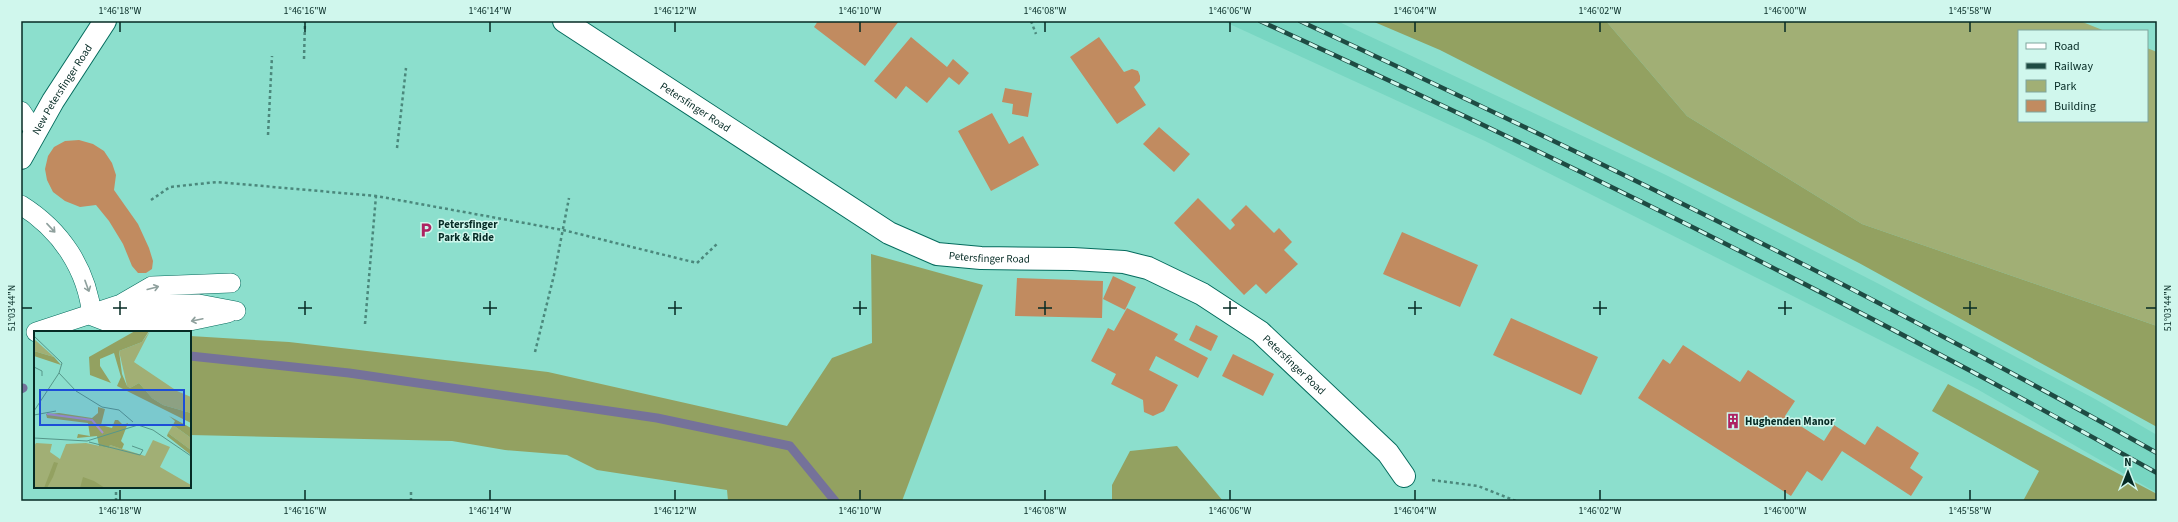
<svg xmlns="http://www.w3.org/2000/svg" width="2178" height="522" viewBox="0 0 2178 522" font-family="'Source Sans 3',sans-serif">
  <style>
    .built { fill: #78d6c2 }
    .green { fill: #a1af75 }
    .forest { fill: #93a161 }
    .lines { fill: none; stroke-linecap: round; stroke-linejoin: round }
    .stream { stroke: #75729a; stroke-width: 9 }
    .building { fill: #c18b60 }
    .service-casing { stroke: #046b5d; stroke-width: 20 }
    .minor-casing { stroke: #046b5d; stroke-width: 24 }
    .path { stroke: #4b887c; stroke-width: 2.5; stroke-dasharray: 3 3; stroke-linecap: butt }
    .service { stroke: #fff; stroke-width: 19 }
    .minor { stroke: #fff; stroke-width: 22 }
    .rail-casing { stroke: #1e4b43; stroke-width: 4.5 }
    .rail { stroke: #d0f7ed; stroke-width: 3; stroke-dasharray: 9; stroke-linecap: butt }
    .oneway { stroke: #8fa09d }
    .ticks { fill: none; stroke: #062b25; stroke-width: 1.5 }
    .labels { text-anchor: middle; stroke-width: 3; stroke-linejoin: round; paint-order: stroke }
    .street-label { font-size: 11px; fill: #062b25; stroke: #d0f7ed }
    .poi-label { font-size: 11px; font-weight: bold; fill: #062b25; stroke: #d0f7ed; text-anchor: start }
    .inset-river { fill: none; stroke: #a491cc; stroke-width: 2 }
    .inset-road { fill: none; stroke: #56978a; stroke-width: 1 }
    .view { fill: #1d4ed8; fill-opacity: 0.15; stroke: #1d4ed8; stroke-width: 2 }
    .inset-edge { fill: none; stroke: #062b25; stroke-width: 2 }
    .neatline { fill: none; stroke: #062b25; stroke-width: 1.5 }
    .ticks-label { font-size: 10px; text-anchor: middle; fill: #062b25 }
  </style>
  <rect width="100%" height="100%" fill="#8cdfcd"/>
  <path class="built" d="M1223 21H1337L1666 175 1879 284 2095 399 2157 435V493L1977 389 1755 277 1485 141Z"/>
  <path class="green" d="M1606 21H2080L2105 31H2019V121H2147V48L2157 52V326L1862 224 1687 116Z"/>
  <path class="forest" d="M1372 21H1606L1687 116 1862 224 2157 326V427L1859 263 1440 50Z
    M871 254 983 285 902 501H728L727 490 597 470 567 455 505 450 452 441 190 435V336L289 342 548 372 787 426 832 358 872 343Z
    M1948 384 2157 494V501H2023L2039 471 1932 411Z
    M1177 446 1223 501H1112V485L1130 451Z"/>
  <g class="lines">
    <path class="stream" d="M190 356 349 373 657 418 790 446 835 501
      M21 389 23 388"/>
  </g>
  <path class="building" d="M818 21H899L865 66 814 27Z
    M911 37 947 67 953 59 969 73 959 85 949 77 927 103 906 86 896 99 874 81Z
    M1099 37 1124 72 1132 69 1138 71 1140 76V81L1134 87 1146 105 1117 124 1070 57Z
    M1005 88 1032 93 1028 117 1012 114 1013 104 1002 102Z
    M992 113 1009 144 1023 136 1039 165 991 191 958 131Z
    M1159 127 1190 154 1174 172 1143 144Z
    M79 140 93 144 104 151 112 163 116 175 114 190 138 224 149 248 153 261 152 269 146 273H138L132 266 123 244 109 221 96 205 80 207 65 201 53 192 47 180 45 169 48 156 54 147 65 141Z
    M1198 198 1230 230 1235 225 1231 220 1246 205 1274 233 1279 228 1292 242 1284 250 1298 264 1266 294 1256 284 1244 295 1174 223Z
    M1402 232 1478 265 1460 307 1383 274Z
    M1113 276 1136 287 1125 310 1103 299Z
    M1017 278 1103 281 1102 318 1015 316Z
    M1127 308 1178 334 1174 340 1208 358 1198 378 1156 356 1149 370 1178 385 1164 411 1153 416 1144 412 1143 400 1111 384 1116 374 1091 361 1108 328 1114 331Z
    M1511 318 1598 357 1581 395 1493 355Z
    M1196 325 1218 336 1211 351 1189 340Z
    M1683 345 1740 382 1748 370 1795 401 1785 416 1824 441 1834 425 1865 445 1877 426 1919 453 1910 468 1923 477 1911 496 1842 451 1822 481 1807 471 1791 496 1638 398 1663 359 1670 364Z
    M1233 354 1274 374 1263 396 1222 376Z"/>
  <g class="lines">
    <g class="service-casing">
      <path id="service" d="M21 111 35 132
        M21 205C61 230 87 269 92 316
        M121 304 152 286 231 283
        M92 316 110 323 190 321 228 313
        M36 332 118 305 199 304 236 311"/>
    </g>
    <g class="minor-casing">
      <g id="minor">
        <path id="s1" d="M564 21 889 233 937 254 981 258 1073 259 1124 262 1148 268 1202 294 1260 332 1388 453 1404 476"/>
        <path id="s2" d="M21 158 53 101 105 21"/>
      </g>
    </g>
    <path class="path" d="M1031 21 1036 34
      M304 59 305 21
      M268 135 272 56
      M397 148 406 68
      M151 200 170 187 217 182 376 196 563 230 697 263 718 243
      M365 324 376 196
      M535 352 554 275 569 198
      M1432 480 1478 486 1516 501
      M116 501V487
      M411 501V491"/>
    <use href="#service" class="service"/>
    <use href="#minor" class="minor"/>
    <g class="rail-casing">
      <path id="rail" d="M1260 21C1565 160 1865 309 2157 473
        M1300 21C1590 156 1878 296 2157 453"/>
    </g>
    <use href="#rail" class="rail"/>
  </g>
  <defs><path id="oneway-shaft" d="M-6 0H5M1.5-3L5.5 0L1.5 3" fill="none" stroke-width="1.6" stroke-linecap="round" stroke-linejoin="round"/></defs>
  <g class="oneway">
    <use href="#oneway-shaft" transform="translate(51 228) rotate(47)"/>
    <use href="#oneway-shaft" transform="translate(87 286) rotate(70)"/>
    <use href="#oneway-shaft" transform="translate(153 288) rotate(-15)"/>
    <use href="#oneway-shaft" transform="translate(197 320) rotate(168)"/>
  </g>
  <path class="ticks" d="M120 22V32M305 22V32M490 22V32M675 22V32M860 22V32M1045 22V32M1230 22V32M1415 22V32M1600 22V32M1785 22V32M1970 22V32M120 301V315M305 301V315M490 301V315M675 301V315M860 301V315M1045 301V315M1230 301V315M1415 301V315M1600 301V315M1785 301V315M1970 301V315M22 308H32M113 308H127M298 308H312M483 308H497M668 308H682M853 308H867M1038 308H1052M1223 308H1237M1408 308H1422M1593 308H1607M1778 308H1792M1963 308H1977M2146 308H2156M120 490V500M305 490V500M490 490V500M675 490V500M860 490V500M1045 490V500M1230 490V500M1415 490V500M1600 490V500M1785 490V500M1970 490V500"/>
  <defs>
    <g id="parking-bare" transform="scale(1.2)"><path d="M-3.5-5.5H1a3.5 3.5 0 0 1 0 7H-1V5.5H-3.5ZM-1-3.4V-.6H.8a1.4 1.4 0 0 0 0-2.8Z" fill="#ad2261" stroke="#d0f7ed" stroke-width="2.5" paint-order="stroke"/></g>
    <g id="building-bare" transform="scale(1.2)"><path d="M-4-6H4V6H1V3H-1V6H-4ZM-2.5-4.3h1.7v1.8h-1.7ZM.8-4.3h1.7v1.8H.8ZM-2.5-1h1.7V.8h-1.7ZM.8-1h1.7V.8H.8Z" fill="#ad2261" stroke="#d0f7ed" stroke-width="2.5" paint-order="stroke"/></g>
  </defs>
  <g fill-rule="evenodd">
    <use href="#parking-bare" x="426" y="230"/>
    <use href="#building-bare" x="1733" y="421"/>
  </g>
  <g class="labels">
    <g class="street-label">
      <text dy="4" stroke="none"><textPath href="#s2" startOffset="80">New Petersfinger Road</textPath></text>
      <text dy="4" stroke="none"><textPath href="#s1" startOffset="157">Petersfinger Road</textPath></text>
      <text dy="4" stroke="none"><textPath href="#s1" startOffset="493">Petersfinger Road</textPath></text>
      <text dy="4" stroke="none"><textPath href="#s1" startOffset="829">Petersfinger Road</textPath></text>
    </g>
    <g class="poi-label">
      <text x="438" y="228">Petersfinger<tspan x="438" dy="13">Park &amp; Ride</tspan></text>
      <text x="1745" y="425">Hughenden Manor</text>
    </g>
  </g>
  <g transform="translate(34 331)">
    <rect width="157" height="157" fill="#8cdfcd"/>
    <path d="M116 0 100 31 143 60 157 66V82L129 74 118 67 105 52 96 57 93 55 85 20 108 11ZM0 8 19 25 20 26 0 20ZM139 94 157 107V119L134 102ZM119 109 136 116 126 136 157 154V157H0V115L2 112 18 113 16 121 26 128 32 113 52 112 75 117 76 114 111 125Z" fill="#a1af75"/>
    <path d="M101 0H115L108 11 85 20 88 43 93 55 96 57 105 52 118 67 129 74 157 82V92L83 55 87 46 80 22 66 28V35L77 52 56 44 55 26ZM0 20 20 26 27 34 0 25ZM64 76 71 78 67 94 78 97 81 89H84L89 94 94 92 87 110 90 113 88 118 76 114 75 117 65 115 63 105 43 107 44 103 56 105 54 92 13 87 12 83 25 82 58 87 64 82ZM135 85 157 97V107L139 94 141 90ZM134 102 157 119V124L133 105ZM20 131 24 132 19 146 13 157H10ZM49 146 60 150 71 157H46Z" fill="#93a161"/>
    <path class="inset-river" d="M13 83 58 89 69 102"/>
    <path class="inset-road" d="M0 5 28 32 25 42 0 80M0 36 8 40V45M25 42 42 60 68 76 85 79 99 91M0 84 22 80M0 107 53 110 104 94 119 99 157 125M55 111 106 124 109 119 98 115"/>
    <path class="view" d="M6 59H150V94H6Z"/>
    <rect width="157" height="157" class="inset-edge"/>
  </g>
  <rect width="2178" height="522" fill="none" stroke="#d0f7ed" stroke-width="44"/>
  <rect x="2018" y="30" width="130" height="92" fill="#d0f7ed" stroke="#7fa59d"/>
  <rect x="2026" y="43" width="20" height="6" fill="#ffffff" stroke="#7fa59d"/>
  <text x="2054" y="50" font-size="12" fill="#062b25">Road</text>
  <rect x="2026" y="63" width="20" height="6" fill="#1e4b43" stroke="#7fa59d"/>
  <text x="2054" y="70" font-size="12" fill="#062b25">Railway</text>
  <rect x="2026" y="80" width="20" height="12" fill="#a1af75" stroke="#7fa59d"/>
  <text x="2054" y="90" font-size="12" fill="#062b25">Park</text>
  <rect x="2026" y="100" width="20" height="12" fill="#c18b60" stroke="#7fa59d"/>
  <text x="2054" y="110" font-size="12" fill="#062b25">Building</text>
  <g transform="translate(2128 472)" stroke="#d0f7ed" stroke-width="3" paint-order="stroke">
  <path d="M0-3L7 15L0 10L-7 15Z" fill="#062b25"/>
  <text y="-6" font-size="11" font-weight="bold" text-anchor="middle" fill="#062b25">N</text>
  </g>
  <rect x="22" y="22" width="2134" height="478" class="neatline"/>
  <g class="ticks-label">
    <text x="120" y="14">1°46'18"W</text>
    <text x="305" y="14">1°46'16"W</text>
    <text x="490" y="14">1°46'14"W</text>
    <text x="675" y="14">1°46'12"W</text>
    <text x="860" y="14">1°46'10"W</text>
    <text x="1045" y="14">1°46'08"W</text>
    <text x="1230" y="14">1°46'06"W</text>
    <text x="1415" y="14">1°46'04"W</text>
    <text x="1600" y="14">1°46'02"W</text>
    <text x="1785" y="14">1°46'00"W</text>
    <text x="1970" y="14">1°45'58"W</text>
    <text transform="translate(11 308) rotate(-90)" y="4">51°03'44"N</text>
    <text transform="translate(2167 308) rotate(-90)" y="4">51°03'44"N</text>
    <text x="120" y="514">1°46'18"W</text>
    <text x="305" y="514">1°46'16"W</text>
    <text x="490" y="514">1°46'14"W</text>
    <text x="675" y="514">1°46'12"W</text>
    <text x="860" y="514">1°46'10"W</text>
    <text x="1045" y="514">1°46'08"W</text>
    <text x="1230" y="514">1°46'06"W</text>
    <text x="1415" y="514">1°46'04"W</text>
    <text x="1600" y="514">1°46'02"W</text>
    <text x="1785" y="514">1°46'00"W</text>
    <text x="1970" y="514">1°45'58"W</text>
  </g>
</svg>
